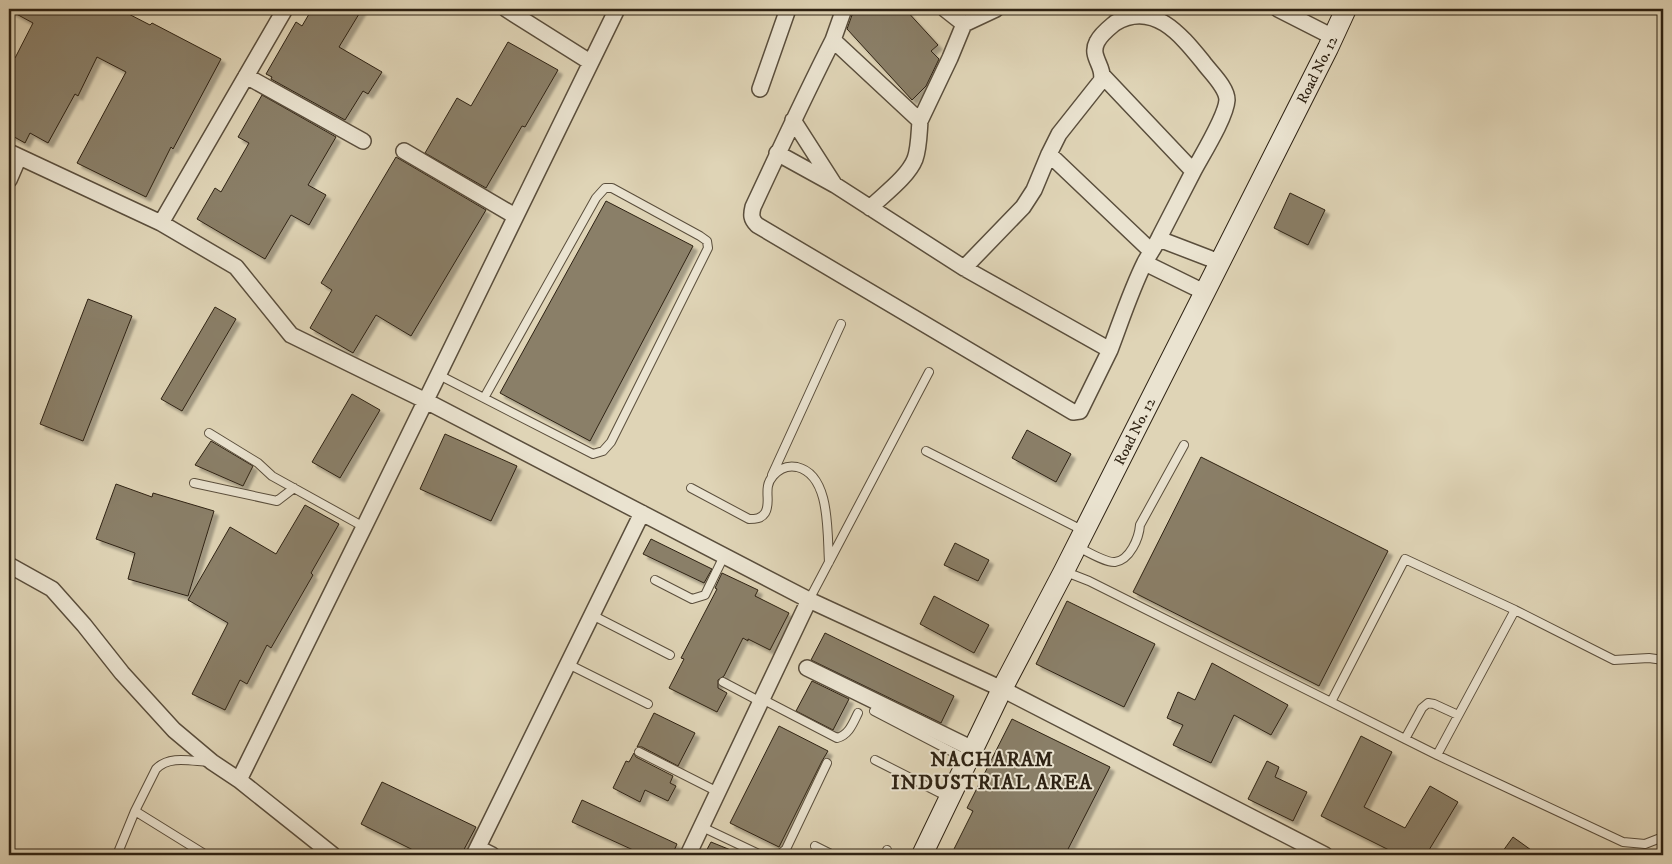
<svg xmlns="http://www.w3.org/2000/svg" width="1672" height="864" viewBox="0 0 1672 864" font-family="'IM FELL DW Pica',serif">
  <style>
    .building { fill: #8a7f68; stroke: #2e2213; filter: url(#shadow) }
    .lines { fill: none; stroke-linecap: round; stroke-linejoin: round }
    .lane-casing { stroke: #5a4e3c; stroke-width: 10 }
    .street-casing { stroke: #5a4e3c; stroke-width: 18 }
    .secondary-casing { stroke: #2e2213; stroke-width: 22 }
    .lane { stroke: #eae3d0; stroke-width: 8 }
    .street { stroke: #eae3d0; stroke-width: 15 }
    .secondary { stroke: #eae3d0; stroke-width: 20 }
    .labels { text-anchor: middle; stroke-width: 4; stroke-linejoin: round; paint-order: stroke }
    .street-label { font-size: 15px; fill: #2e2213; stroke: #eae3d0 }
    .district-label { font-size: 20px; font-weight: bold; letter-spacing: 1px; fill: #2e2213; stroke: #eae3d0 }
  </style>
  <defs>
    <filter id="shadow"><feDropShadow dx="4.5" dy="4.5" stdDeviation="1" flood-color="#0004"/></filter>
  </defs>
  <rect width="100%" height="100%" fill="#dfd4b6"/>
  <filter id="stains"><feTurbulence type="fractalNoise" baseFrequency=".004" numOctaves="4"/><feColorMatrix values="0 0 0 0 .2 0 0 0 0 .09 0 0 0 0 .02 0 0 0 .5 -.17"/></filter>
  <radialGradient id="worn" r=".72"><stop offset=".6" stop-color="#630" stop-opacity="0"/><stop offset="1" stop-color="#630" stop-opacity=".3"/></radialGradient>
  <path class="building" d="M9 9H119L150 25 152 23 221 59 173 149 171 147 146 197 77 163 126 72 97 57 78 96 75 94 48 143 30 133 25 143 9 134V55L15 58 33 23 9 10Z
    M312 9H362L339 47 382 72 368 94 363 91 345 120 271 79 272 77 266 74 296 22 302 26Z
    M858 9H905L938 45 931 51 939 59 926 86 912 100 847 29 852 15Z
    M508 42 558 70 525 127 522 126 486 188 425 153 457 98 471 106Z
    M262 95 336 137 308 185 326 195 309 225 291 215 265 259 197 219 215 188 221 192 249 143 238 137Z
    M396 157 486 210 411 336 376 315 353 353 310 328 332 290 321 283Z
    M1290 193 1325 210 1308 245 1274 228Z
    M606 201 693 246 590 441 500 393Z
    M88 299 132 316 83 441 40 424Z
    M215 307 236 319 182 411 161 399Z
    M352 394 380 410 340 478 312 462Z
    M1027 430 1071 454 1056 482 1012 458Z
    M445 434 517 466 491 521 420 489Z
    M211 441 253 466 243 486 195 465Z
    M1201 457 1388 551 1319 686 1133 592Z
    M116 484 152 497 153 493 214 511 188 596 128 579 135 553 96 539Z
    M305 505 339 524 311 573 313 575 271 648 267 645 247 684 240 680 225 710 192 694 228 623 188 600 230 527 276 554Z
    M651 539 712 569 704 583 643 554Z
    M955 543 989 560 978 581 944 565Z
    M722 573 758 590 755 596 789 613 770 650 748 639V641L743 638 724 676 718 680V688L727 693 717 712 669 688 684 659 681 658 717 589 715 588Z
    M934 596 989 625 974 653 920 624Z
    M1067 601 1155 644 1124 707 1036 664Z
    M825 633 954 696 941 723 811 660Z
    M1212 663 1288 705 1271 735 1234 715 1211 763 1173 745 1183 725 1167 718 1178 692 1195 700Z
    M812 681 849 699 833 730 796 711Z
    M654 713 695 733 678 766 642 747H637Z
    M1012 719 1110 767 1065 855H951L973 811 967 808Z
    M779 726 828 751 822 761 779 847 730 823Z
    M1361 736 1392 752 1364 807 1405 828 1430 786 1458 802 1426 855H1389L1391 851 1321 816Z
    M634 753 636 757 673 776 670 783 676 786 668 801 645 790 640 802 613 788 626 761 629 762Z
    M1267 761 1279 767 1275 777 1307 792 1293 821 1248 799Z
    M382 782 476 827 461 855H423L361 824Z
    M582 800 677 844 672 855H644L572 822Z
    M1513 837 1538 855H1500Z
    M711 842 743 855H704Z"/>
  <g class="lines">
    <g class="lane-casing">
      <path id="lane" d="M439 375 593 454 603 451 611 442 708 248 707 241 700 236 612 188H605L596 198 484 398
        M209 433 258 463 272 476 364 527
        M926 451 1084 531
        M772 475 841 324
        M194 483 277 501 294 488
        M691 488 749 519C755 519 761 519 765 513 772 502 762 488 773 476 779 469 787 465 797 467 831 475 827 533 829 562
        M1078 547C1086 551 1106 563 1115 562 1130 560 1139 538 1140 525L1184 445
        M1066 572 1089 581 1437 755 1623 842 1645 844 1663 837
        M655 580 692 599 705 595 724 556
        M809 600 929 372
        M592 615 670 655
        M568 664 648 704
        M723 682 761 702
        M762 699 837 738C849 735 853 723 858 713
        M1331 702 1405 559 1515 610 1614 660 1649 658 1663 660
        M874 711 966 759
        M1405 739 1422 708 1428 703 1434 704 1458 715
        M639 752 718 792
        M1437 755 1515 610
        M875 760 948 797
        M135 811 206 855
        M702 827 761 855
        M815 846 833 855
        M117 855 135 811 156 769C169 755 191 761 208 762
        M779 855 786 849 827 763
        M885 855 887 850"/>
    </g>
    <g class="street-casing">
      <path id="street" d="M506 9 590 62
        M844 9 833 40 920 121 950 58 964 24 996 9
        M945 9 964 24
        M1278 9 1333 37
        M246 76 363 141
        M1103 76 1193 171
        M760 89 788 9
        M793 120 834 184
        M404 151 515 216
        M9 152 161 223 236 267 291 335 426 401 809 600 1002 689 1325 855
        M777 153 835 185 964 268 1110 350 1080 411 1073 412 757 225C751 219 751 215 753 207 779 151 805 95 833 40
        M1049 154 1151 251
        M9 180 19 157
        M870 208C883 195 908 177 915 159 919 148 919 133 920 121
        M161 223 285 9
        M1159 239 1219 262
        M1145 263 1204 292
        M964 268 1023 207 1034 190 1049 154 1059 134 1101 81C1106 67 1089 57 1097 42 1101 34 1109 28 1115 23 1153 0 1181 35 1203 62 1210 72 1227 87 1227 100 1226 117 1202 155 1193 172 1182 193 1171 215 1160 236 1156 245 1150 253 1145 262 1131 290 1121 321 1110 350
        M9 565 52 589 84 625 122 673 174 730 212 762 239 780 333 855
        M807 668 973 749
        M239 780 364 527 617 9
        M478 848 492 855
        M474 855 642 513
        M688 855 809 600"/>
    </g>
    <g class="secondary-casing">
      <g id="secondary">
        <path id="s1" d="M922 855 1002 689 1064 571 1328 48 1346 9"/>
      </g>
    </g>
    <use href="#lane" class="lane"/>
    <use href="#street" class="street"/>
    <use href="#secondary" class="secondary"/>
  </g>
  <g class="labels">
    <g class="street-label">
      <text dy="5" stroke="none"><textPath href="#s1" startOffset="879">Road No. 12</textPath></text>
      <text dy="5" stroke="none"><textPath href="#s1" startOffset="474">Road No. 12</textPath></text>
    </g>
    <g class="district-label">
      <text x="992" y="766">NACHARAM<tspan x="992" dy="23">INDUSTRIAL AREA</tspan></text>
    </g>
  </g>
  <rect width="1672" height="864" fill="none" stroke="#dfd4b6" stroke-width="30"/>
  <rect x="10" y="10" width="1652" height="844" fill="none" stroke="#2e2213" stroke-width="2.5"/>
  <rect x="15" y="15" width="1642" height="834" fill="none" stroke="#2e2213"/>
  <rect width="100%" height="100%" filter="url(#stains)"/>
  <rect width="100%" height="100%" fill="url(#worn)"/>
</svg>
